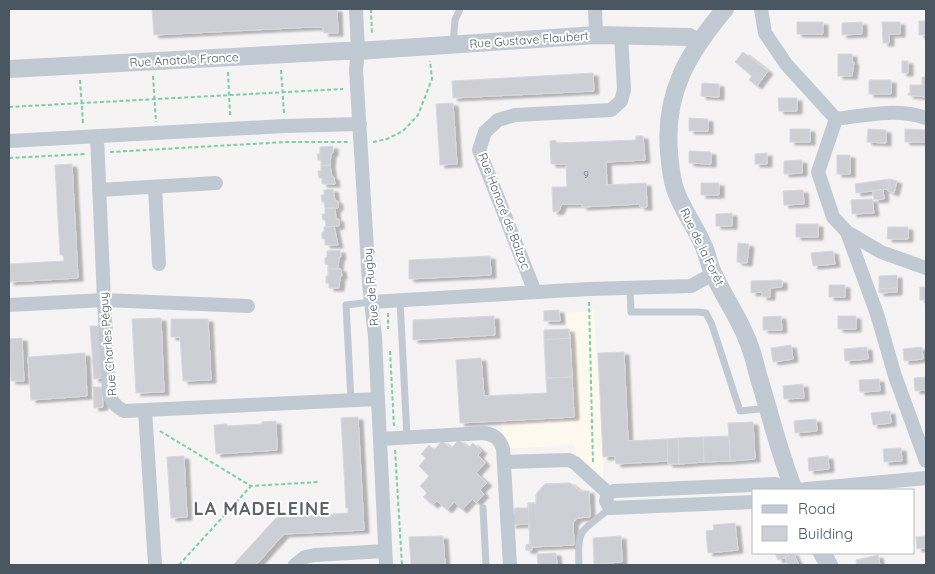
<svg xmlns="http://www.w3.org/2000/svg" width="935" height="574" viewBox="0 0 935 574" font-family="Quicksand,sans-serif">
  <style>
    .commercial { fill: #fdf9ef }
    .building { fill: #cdcfd5; stroke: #d7d9de; filter: url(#shadow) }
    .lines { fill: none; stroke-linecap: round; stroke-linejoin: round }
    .path { stroke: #7ad0a6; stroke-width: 2; stroke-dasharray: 4 2.5; stroke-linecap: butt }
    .service { stroke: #c1cad2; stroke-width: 7 }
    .minor { stroke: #c1cad2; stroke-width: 14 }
    .tertiary { stroke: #c1cad2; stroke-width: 18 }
    .labels { text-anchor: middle; stroke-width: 4; stroke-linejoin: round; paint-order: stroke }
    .number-label { font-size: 10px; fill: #6b747e }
    .street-label { font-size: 12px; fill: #4a5661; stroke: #fff }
    .district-label { font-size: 18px; font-weight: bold; letter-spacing: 1px; fill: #5f6368; stroke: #fff }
  </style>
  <defs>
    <filter id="shadow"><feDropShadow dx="5" dy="3" stdDeviation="1" flood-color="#0004"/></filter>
  </defs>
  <rect width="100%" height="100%" fill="#f5f3f3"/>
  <path class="commercial" d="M594 311 603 457V488L575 463V445L503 449 501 421 574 417 569 329 566 324 565 313Z"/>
  <path class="building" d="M148 9H337L338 33H324L323 27H312L154 35 152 9Z
    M919 21H926V35H919Z
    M797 22H823V34H797Z
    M862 22V34L842 35V23Z
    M882 22H900V34H889V43H883Z
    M743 52 768 71 757 86 749 80 752 76 735 62Z
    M838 54H852V62H854L852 76H838Z
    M902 61H908V73H902Z
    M593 73 594 91 453 98 452 81Z
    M922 77H926V97L908 95V93H910V85H922Z
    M869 80H891V94H869Z
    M702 83 719 84V97L701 96Z
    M778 98H797V111H779Z
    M453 103 457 164 440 165 436 104Z
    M689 118 708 119V131H689Z
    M790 129H810V142H790Z
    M868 129 886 130V143L867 142Z
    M905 129 926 130V142H905Z
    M636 136H643L645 160 606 162 607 185 646 183 647 207H640V204L582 207V204H562L559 211 553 212 552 187H567L566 164H551L550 141 555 140 557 143 636 140Z
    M333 146V153L331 154 330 165 321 166V160H318L317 154H320V147Z
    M689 151 711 152V164L689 163Z
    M767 153V164H755V154Z
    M837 155H850V174H837Z
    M802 160V173L784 174V161Z
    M72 164 78 278 9 282V264L64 261 63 255H60L55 165Z
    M330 165 332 177H334L335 184H322V178H319L318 171H321V166Z
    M890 179 888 189 856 193 855 184Z
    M890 179 897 181 894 193 888 191Z
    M701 183H719V195H701Z
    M333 189 335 201H338V208H325L324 202H322L321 195H324V190Z
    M883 189 884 199 874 200 873 191Z
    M803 190 804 204 784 205 783 191Z
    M872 199 874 213 852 214 851 200Z
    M325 208H335L336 219H339V226L326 227 325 220H323L322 214H325Z
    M732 213V226H716V214Z
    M796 224H818V237H796Z
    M334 226 338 245H325V239H322V232H324V227Z
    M888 227H908V239H887Z
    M738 243 749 244 747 263 737 262Z
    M340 250 341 257H339L338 269H328V265L325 264V258L327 257V251Z
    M833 251 835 264 813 266 811 253Z
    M490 256 491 275 409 279V260Z
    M328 269H341L342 276H340L339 288H329V283H326V276H328Z
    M897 275V288L879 289V276Z
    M782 280V287L770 288V297H762V292L751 293V281Z
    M829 285H845V297H829Z
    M920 287H926V300H920Z
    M897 288V292L879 293V289Z
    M559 310 560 321H544V311Z
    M494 316 495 335 413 340V320Z
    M781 316 782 330H763V317Z
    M838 316H856V329H838Z
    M161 318 164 392 136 393 132 319Z
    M171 319H208L211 380 183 381 180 337H171Z
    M90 326H99L103 378 94 379Z
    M569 329 570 338 544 340V330Z
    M22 338 24 381H11L9 339Z
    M570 338 572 377 546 378 544 340Z
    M791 345 793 359 773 362 771 348Z
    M867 347 868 359 845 361 844 349Z
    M922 347 923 359 904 361 903 349Z
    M624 352 628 441 667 439 668 461 616 464 615 456 603 457 598 353Z
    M85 353 87 396 31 400 28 357Z
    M481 358 484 396 547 393 546 378 572 377 574 417 460 423 456 360Z
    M926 377V390L915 391 914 378Z
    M879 379 880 391 860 392 859 380Z
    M803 384 804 398 784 399 783 386Z
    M93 387H102L103 407 94 408Z
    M890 411 891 423 873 425 871 413Z
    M358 417 364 530 284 534 256 565H233L276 518 348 513V508H346L341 418Z
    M816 419 817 431 795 433 794 421Z
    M276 421 277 450 216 454 214 425 227 424V426L262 424V422Z
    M753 422 755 459 730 461 728 423Z
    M729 436 730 461 704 462 703 437Z
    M703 437 704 462 679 464 678 438Z
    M678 438 679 464H668L667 439Z
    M459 440 468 448 473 443 482 451 478 455 485 463 476 473 487 483 480 490 484 494 476 503 472 499 462 510 454 502 447 510 437 501 433 505 423 497 427 493 420 486 429 476 419 466 426 458 421 454 429 445 434 450 442 441 451 448Z
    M901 448 902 461 884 462 883 449Z
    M184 456 187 517 171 518 167 457Z
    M828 456 829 469 809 471 808 458Z
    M570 483 580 491H589L590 517 577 518 573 523 574 545 532 547V550H526V545L530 544 529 524 511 525V513H514L515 508H528V503H536V494L545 484Z
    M570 483 580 491H589L590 517 577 518 573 523 574 545 532 547V550H526V545L530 544 528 503H536V494L545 484Z
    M735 523 738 550 708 553 706 531 714 530 713 525Z
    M443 536 445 565H411L409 537Z
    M621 536 622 562 594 564 593 538Z
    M926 536V548L917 549 916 537Z
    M556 553 557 565H538L537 554Z
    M775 553H794L778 560Z
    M793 553 799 565H788L785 558Z
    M878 555 880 565H857L856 560Z"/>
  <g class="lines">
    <path class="path" d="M371 9 372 35
      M281 70 284 113
      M228 72 230 115
      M153 76 156 122
      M80 80 83 123
      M9 107 343 89
      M373 142 387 139 403 131 418 115 432 79 430 61
      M110 152 286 142H348
      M9 158 86 154
      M589 302 593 463
      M388 313V329
      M390 351 394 426
      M160 431 251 486 319 482
      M395 450 402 565
      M179 565 251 486"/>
    <path class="service" d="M453 45 455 20 460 9
      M630 287 631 312H698L706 313 712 325 740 411 768 408
      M400 300 407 437
      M351 400 346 305 371 302
      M483 508 486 565
      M579 565C577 525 582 533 610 508"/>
    <path class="minor" d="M356 9 358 51 356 69 369 283 375 337 386 565
      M595 9 596 35
      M761 9 765 33 786 64 836 119C867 115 896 108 926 118
      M836 119 818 172 833 217 847 232 877 314 895 376 926 461
      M97 136 104 300 109 392C111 401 115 406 124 411L378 399
      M9 141 284 126 360 124
      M155 187 159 264
      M99 190 216 183
      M847 232 881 252 926 268
      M535 292 479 150 485 132 498 120 515 115 611 110 621 101 624 90 621 34
      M371 302 589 289 691 286 713 274
      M9 305 104 300 248 306
      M145 410 155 565
      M380 439 484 433C495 435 499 438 503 449L510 565
      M504 462 569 460 575 463 608 493
      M796 490 926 478
      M608 493 614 491 775 484 793 490
      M608 493 606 501 610 508 754 502
      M295 565 305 557 315 555 385 551"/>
    <path class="tertiary" d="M725 9C688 53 664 93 669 152 670 165 671 177 675 189 682 210 696 227 704 247 708 256 709 266 714 275 724 297 738 316 747 339 752 350 755 363 758 375 770 413 779 453 794 490
      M9 69 344 51H358L596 35 689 37 699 42
      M822 553 829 565"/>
  </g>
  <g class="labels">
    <g class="number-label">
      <text x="586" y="178">9</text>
    </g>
    <g class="street-label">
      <text transform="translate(529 40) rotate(-4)" y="4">Rue Gustave Flaubert</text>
      <text transform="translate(184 60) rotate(-3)" y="4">Rue Anatole France</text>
      <text transform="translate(504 211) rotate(69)" y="4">Rue Honoré de Balzac</text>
      <text transform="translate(702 247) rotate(64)" y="4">Rue de la Forêt</text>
      <text transform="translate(371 287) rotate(-95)" y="4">Rue de Rugby</text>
      <text transform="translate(108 344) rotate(-95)" y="4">Rue Charles Péguy</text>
    </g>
    <g class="district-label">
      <text x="262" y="515">LA MADELEINE</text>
    </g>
  </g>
  <rect width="935" height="574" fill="none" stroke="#4a5661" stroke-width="20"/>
  <rect x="752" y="489" width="162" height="65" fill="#ffffff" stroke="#b7bbc0"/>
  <rect x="762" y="505" width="25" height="8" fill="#c1cad2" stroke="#b7bbc0"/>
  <text x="798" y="514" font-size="15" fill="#4a5661">Road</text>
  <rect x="762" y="526" width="25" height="15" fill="#cdcfd5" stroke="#b7bbc0"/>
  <text x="798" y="539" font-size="15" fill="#4a5661">Building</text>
</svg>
